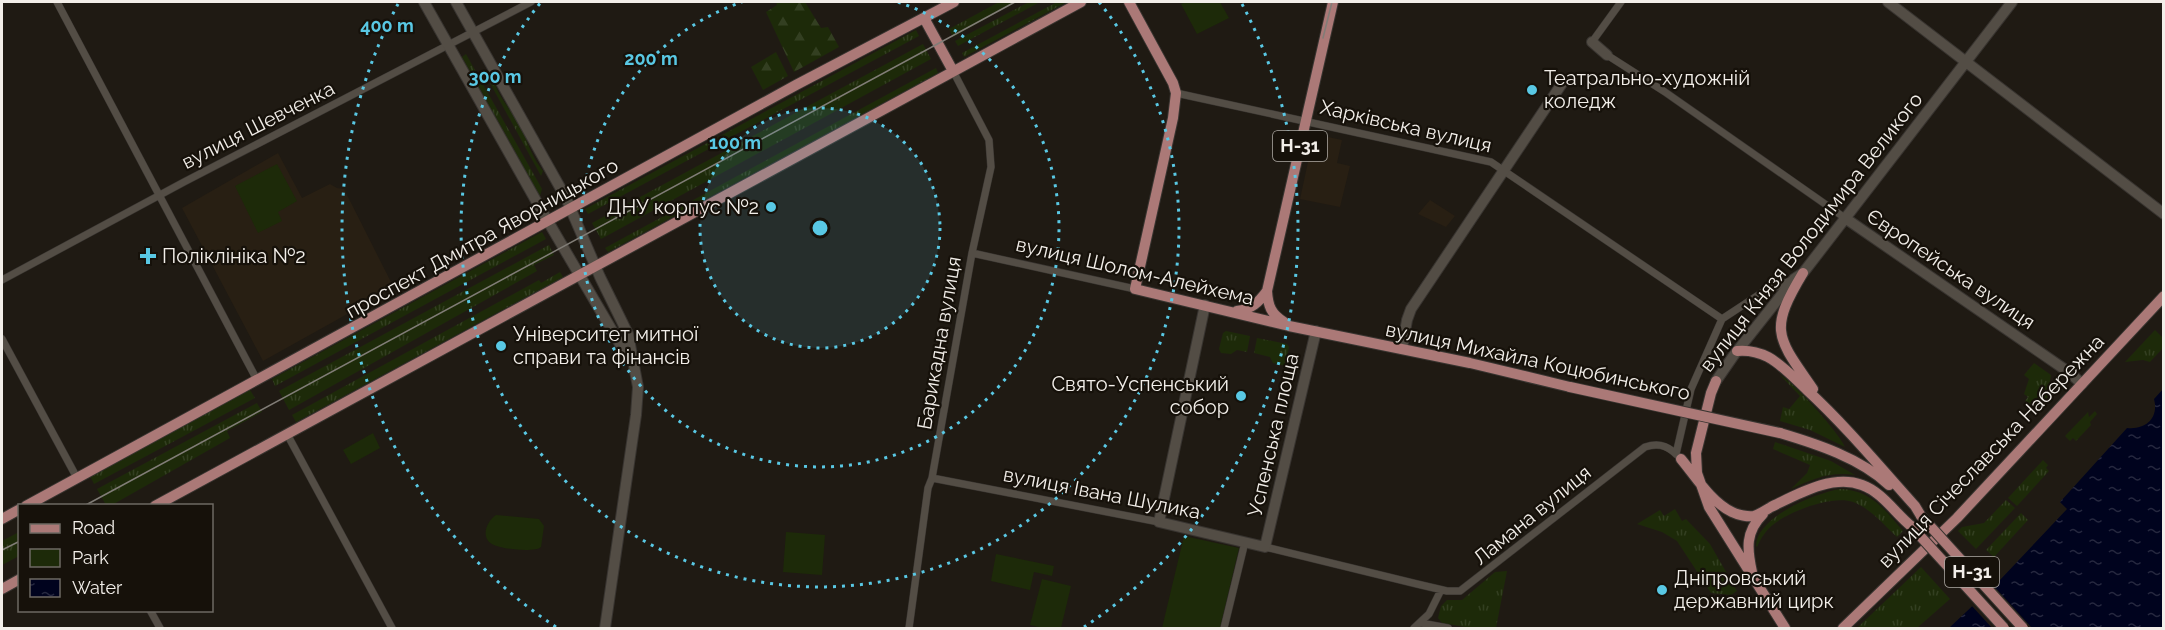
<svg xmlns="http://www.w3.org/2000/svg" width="2165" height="630" viewBox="0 0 2165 630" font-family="Raleway,sans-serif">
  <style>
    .built { fill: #281f13 }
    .grass { fill: url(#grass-tufts) }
    .forest { fill: url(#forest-firs) }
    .park { fill: #1d2a09 }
    .water { fill: url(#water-ripples) }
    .pier { fill: #1f1a13 }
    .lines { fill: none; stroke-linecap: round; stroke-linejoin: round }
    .street-casing { stroke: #383430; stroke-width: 8 }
    .secondary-casing { stroke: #383430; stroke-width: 12 }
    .primary-casing { stroke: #383430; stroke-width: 12 }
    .street { stroke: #534d45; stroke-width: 7 }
    .secondary { stroke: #534d45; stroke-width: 10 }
    .primary { stroke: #ab7977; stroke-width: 10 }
    .tram { stroke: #817d77; stroke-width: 1.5 }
    .primary-bridge-casing { stroke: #383430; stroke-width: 12; stroke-linecap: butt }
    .primary-bridge { stroke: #ab7977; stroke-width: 10 }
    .ring { fill: none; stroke: #59c8e4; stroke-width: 3; stroke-dasharray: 3 6 }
    .poi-dot { fill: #59c8e4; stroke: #16110a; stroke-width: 2 }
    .labels { text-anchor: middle; stroke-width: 4.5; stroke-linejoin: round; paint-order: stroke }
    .shield { fill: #16110a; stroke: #b0aca6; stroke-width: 1.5 }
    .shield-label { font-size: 18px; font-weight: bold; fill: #f2eee9 }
    .poi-label { font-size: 20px; fill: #f2eee9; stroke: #16110a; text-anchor: start }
    .street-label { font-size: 20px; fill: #f2eee9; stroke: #16110a }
    .centre { fill: #59c8e4; stroke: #16110a; stroke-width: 3 }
    .ring-label { font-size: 18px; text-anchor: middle; font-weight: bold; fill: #59c8e4; stroke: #16110a; stroke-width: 4.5; stroke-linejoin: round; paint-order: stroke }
  </style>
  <defs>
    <pattern id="grass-tufts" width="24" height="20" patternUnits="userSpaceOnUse" patternTransform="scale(1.5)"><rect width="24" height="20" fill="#1d2a09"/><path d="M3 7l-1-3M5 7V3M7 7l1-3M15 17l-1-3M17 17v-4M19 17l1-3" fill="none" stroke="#333f21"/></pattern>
    <pattern id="forest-firs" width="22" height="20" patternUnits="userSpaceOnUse" patternTransform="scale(1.5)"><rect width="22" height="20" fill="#1d2a09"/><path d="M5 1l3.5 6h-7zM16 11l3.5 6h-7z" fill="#333f21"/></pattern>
    <pattern id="water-ripples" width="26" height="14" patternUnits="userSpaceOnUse" patternTransform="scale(1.5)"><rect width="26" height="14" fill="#00031e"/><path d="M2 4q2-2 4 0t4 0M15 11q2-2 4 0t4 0" fill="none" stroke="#26283f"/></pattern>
  </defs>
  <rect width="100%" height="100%" fill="#1f1a13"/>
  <path class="built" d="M1314 134 1342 140 1337 163 1350 166 1340 207 1300 199Z
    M278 153 302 198 330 184 337 188 344 189 394 288 263 361 182 208Z
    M1430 200 1455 216 1446 227 1418 214Z"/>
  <path class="grass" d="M999 2H1016L953 37 949 29Z
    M1029 2H1040L958 46 955 41Z
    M1057 2H1067L964 57 962 53Z
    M916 30 919 36 588 214 585 209Z
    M923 44 931 59 601 239 592 223Z
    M466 54 542 189 540 196 462 57Z
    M936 68 938 73 608 252 605 248Z
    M490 83 495 84C500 100 516 115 524 134 529 147 534 160 543 171L541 176Z
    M542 232 546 239 275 386 272 379Z
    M549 245 554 255 534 265 537 271 289 410 279 391Z
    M560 272 563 277 296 422 292 415 539 280 541 283Z
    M2155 330 2163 338V348L2150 362 2143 360 2125 362Z
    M1226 331 1250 336 1247 352 1237 350 1231 354 1221 353 1219 349 1223 333Z
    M1257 338 1287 344 1289 347 1285 366 1273 363 1270 357 1254 353Z
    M2034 363 2051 375 2047 398 2037 409 2025 401 2028 397 2024 394 2029 379 2024 375Z
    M1780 375C1793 381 1840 434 1845 447L1810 430 1780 421 1783 407 1789 409 1800 396Z
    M250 390 255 398 94 484 90 476Z
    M257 403 262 412 227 431 230 438 112 505H106L97 489Z
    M2095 411 2097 414 2090 422 2091 425 2076 441 2073 438 2070 441 2065 436 2088 412 2089 417Z
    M1775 442 1831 461 1855 475C1831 471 1812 479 1791 489L1807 473 1810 465 1773 449Z
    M2043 460 2048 465 2046 468 2049 471 2017 506 2008 498Z
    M1840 489C1871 490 1885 510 1903 531L1897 537C1884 525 1870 508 1853 502 1833 495 1790 511 1774 524 1766 530 1761 538 1757 547L1756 546C1756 517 1816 493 1840 489Z
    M2006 500 2015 508 1976 549 1958 531 1962 527 1984 523Z
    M1675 509 1682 521 1686 519 1710 544 1737 591 1731 595 1711 593 1677 541 1662 532 1637 524 1660 510 1664 516Z
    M2021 513 2028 520 1994 557 1986 550Z
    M19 532V556L2 565V541Z
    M1921 567 1950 599 1917 628H1857Z
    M1507 571 1496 628H1471L1442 623 1438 618 1441 606 1447 600H1462L1495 572Z"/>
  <path class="forest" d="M776 2H805L821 28 828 27 839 47 794 72 766 12 777 5Z
    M776 52 788 76 763 90 751 67Z"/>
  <path class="park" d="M1186 2H1220L1229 18 1197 34 1181 4Z
    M277 164 297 201 278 212 282 221 258 233 235 186Z
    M373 433 380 448 351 464 343 450Z
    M496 515 539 519 544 526 541 547C534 553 500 549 492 544 480 537 487 521 496 515Z
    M786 532 825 535 822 575 783 572Z
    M1184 536 1239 548 1220 628H1162Z
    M996 554 1054 566 1052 576 1034 572 1030 590 991 581Z
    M1042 579 1071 586 1061 628H1043L1030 625Z"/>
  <path class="water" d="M2163 389V628H1949L1999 581 2067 509 2060 502 2127 428C2146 430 2159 418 2154 399Z"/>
  <path class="pier" d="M1992 584 2032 628H1992L1971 605Z"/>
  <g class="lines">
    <g class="street-casing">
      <path id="street" d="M57 2 257 380
        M1592 42 1621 2
        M1607 55 1665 92 1845 218
        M1176 93 1491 162 1722 319
        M972 253 1135 289
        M2 280 184 182 531 2
        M2 339 77 478
        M287 434 392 628
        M1676 454 1691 389 1722 319 1763 292 1792 280
        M932 478 1159 522
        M1265 547 1417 584 1447 591H1460L1645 447C1661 442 1670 447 1681 459
        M150 610 160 628
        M1421 623 1448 628
        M909 628 928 488 932 478 972 253 991 167 989 140 953 71
        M1224 628 1245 542
        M1414 628 1429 614 1441 590"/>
    </g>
    <g class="secondary-casing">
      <path id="secondary" d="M424 2 539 206 630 361
        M456 2 566 198 600 277 628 334 638 387 636 415 605 628
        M1888 2 2164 214
        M1592 42 1607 55
        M1845 218 2070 373 2082 384
        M1205 305 1159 522 1265 547 1316 331
        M1402 349 1407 320 1411 309 1563 82
        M1716 381 1734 355 1794 279 1803 273 2012 2"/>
    </g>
    <g class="primary-casing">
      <path id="primary" d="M1129 2 1173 83 1176 93 1173 118 1135 289 1289 326 1470 363 1570 387
        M924 18 953 71
        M1803 273C1768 331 1777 337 1813 389
        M1237 311C1252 309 1258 303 1267 291
        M1284 322C1271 314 1268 306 1267 291L1333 2
        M1737 351C1748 350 1758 352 1768 357 1783 365 1795 379 1807 390 1846 426 1880 467 1915 506L1921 516
        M1716 381 1711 393 1696 453 1697 473 1709 507 1785 628
        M1780 433C1817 444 1860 458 1889 485
        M1681 459C1696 477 1711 502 1732 512 1738 515 1748 517 1754 516 1760 514 1766 510 1771 507 1798 494 1832 474 1862 485 1882 492 1895 513 1911 526
        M26 506 796 85 954 2
        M155 506 1081 2
        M2 519 20 509
        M1752 572C1747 549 1745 532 1763 514
        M2 589 20 579
        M1843 628 1957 518 2164 296"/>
    </g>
    <use href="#street" class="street"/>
    <use href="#secondary" class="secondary"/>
    <use href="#primary" class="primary"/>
    <path class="tram" d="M1323 38 1332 2
      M84 506 1015 2
      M2 550 20 541"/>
    <g class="primary-bridge-casing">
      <path id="primary-bridge" d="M1570 387 1780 433
        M1921 516 2023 628
        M1911 526 2004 628"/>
    </g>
    <use href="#primary-bridge" class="primary-bridge"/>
  </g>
  <circle cx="820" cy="228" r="120" fill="#59c8e4" fill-opacity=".12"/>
  <g class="ring">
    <circle cx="820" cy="228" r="120"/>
    <path d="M898 2A239 239 0 1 1 742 2"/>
    <path d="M1099 2A359 359 0 1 1 541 2"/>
    <path d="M556 627A478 478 0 0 1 398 4M1242 4A478 478 0 0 1 1084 627"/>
  </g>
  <g class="poi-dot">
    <circle cx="1532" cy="90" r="6"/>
    <circle cx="771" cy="207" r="6"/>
    <path d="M145 247h6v6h6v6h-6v6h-6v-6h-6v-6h6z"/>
    <circle cx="501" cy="346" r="6"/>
    <circle cx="1241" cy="396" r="6"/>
    <circle cx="1662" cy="590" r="6"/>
  </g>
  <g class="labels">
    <g class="shield">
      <rect x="1273" y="131" width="54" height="30" rx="4.5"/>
      <rect x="1945" y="557" width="54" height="30" rx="4.5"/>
    </g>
    <g class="shield-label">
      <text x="1300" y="152">Н-31</text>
      <text x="1972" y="578">Н-31</text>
    </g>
    <g class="poi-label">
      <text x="1544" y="85">Театрально-художній<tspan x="1544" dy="23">коледж</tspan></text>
      <text x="759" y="214" text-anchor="end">ДНУ корпус №2</text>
      <text x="162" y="263">Поліклініка №2</text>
      <text x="513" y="341">Університет митної<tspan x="513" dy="23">справи та фінансів</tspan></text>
      <text x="1229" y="391" text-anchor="end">Свято-Успенський<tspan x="1229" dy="23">собор</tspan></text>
      <text x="1674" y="585">Дніпровський<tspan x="1674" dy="23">державний цирк</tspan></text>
    </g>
    <g class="street-label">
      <text transform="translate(258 125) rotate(-27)" y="7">вулиця Шевченка</text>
      <text transform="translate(1406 126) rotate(13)" y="7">Харківська вулиця</text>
      <text transform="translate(1811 232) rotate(-52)" y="7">вулиця Князя Володимира Великого</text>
      <text transform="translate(482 238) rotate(-29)" y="7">проспект Дмитра Яворницького</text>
      <text transform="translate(1951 269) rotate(34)" y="7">Європейська вулиця</text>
      <text transform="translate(1135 271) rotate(13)" y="7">вулиця Шолом-Алейхема</text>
      <text transform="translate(939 343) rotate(-80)" y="7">Барикадна вулиця</text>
      <text transform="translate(1538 361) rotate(12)" y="7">вулиця Михайла Коцюбинського</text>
      <text transform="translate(1273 435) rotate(-77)" y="7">Успенська площа</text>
      <text transform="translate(1991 451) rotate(-46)" y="7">вулиця Січеславська Набережна</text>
      <text transform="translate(1102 493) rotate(11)" y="7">вулиця Івана Шулика</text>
      <text transform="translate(1532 515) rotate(-39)" y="7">Ламана вулиця</text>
    </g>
  </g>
  <circle cx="820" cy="228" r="9" class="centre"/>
  <g class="ring-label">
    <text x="387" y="32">400 m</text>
    <text x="651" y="65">200 m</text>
    <text x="495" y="83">300 m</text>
    <text x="735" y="149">100 m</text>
  </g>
  <rect width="2165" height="630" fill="none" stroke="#f2eee9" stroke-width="6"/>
  <rect x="18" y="504" width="195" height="108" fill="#16110a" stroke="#6e6963" stroke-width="1.5"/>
  <rect x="30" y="524" width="30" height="9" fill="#ab7977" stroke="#6e6963" stroke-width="1.5"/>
  <text x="72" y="534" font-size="18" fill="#f2eee9">Road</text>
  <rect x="30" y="549" width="30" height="18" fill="#1d2a09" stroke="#6e6963" stroke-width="1.5"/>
  <text x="72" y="564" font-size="18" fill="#f2eee9">Park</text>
  <rect x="30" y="579" width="30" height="18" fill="url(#water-ripples)" stroke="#6e6963" stroke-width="1.5"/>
  <text x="72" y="594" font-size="18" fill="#f2eee9">Water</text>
</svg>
